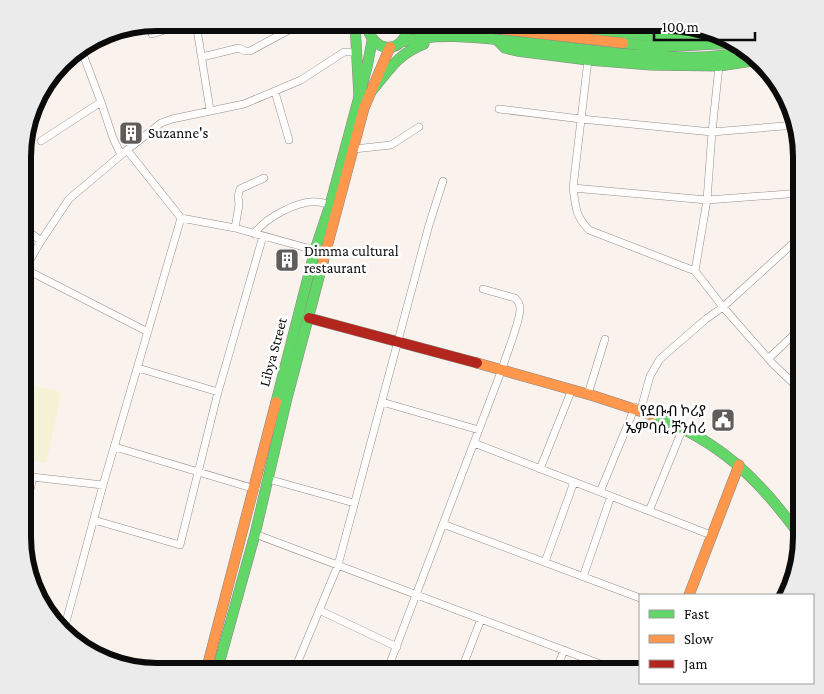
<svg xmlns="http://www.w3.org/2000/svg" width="824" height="694" viewBox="0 0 824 694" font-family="'Crimson Pro','Noto Sans Ethiopic',serif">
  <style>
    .pitch { fill: #f5f2d5 }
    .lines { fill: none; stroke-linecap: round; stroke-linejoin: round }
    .street-casing { stroke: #938f8d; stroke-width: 8 }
    .fast-casing { stroke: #898683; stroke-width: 11 }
    .slow-casing { stroke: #898683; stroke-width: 11 }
    .jam-casing { stroke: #898683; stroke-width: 11 }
    .street { stroke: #fefdfc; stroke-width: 7 }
    .fast { stroke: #63d668; stroke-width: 10 }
    .slow { stroke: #ff974d; stroke-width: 10 }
    .jam { stroke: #b3261e; stroke-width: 10 }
    .labels { text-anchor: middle; stroke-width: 5; stroke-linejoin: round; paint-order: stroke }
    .poi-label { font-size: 15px; fill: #0b0b0b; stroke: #fff; text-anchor: start }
    .street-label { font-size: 15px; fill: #0b0b0b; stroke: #fff }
    .rim { fill: none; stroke: #0b0b0b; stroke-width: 6 }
  </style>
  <rect width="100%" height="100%" fill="#faf3ed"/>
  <path class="pitch" d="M23 384 62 392 46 463 23 458Z"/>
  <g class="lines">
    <g class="street-casing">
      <path id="street" d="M196 23 210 110
        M148 24 152 34 187 23
        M681 38 684 25
        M81 49 101 102 113 138 121 155
        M202 57 239 48 245 51H250L302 23
        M588 60 573 188C576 208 575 215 589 230L695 271 723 307 773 364 793 383 801 388
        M275 92 289 140
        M499 109 581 119 712 132 796 125
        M41 141 101 102
        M354 149 391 145 419 127
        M127 150 181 218 235 228 318 251
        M573 188 707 200 801 193
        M24 228 41 241
        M235 228 239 205 238 196 240 189 264 178
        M254 234C265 218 298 200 318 202 322 202 326 204 330 205
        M25 269 148 332
        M695 271 707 200 712 132 719 66
        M23 272 41 241 69 199 127 150 161 123 172 119 244 104 301 80 344 52H356
        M769 358 801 328
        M138 368 218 392
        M588 394 605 339
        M382 402 479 430
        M641 409 650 376 660 359 706 319 723 307 801 236
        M474 443 711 535
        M115 447 255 489
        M540 469 572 389
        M23 476 103 485
        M268 479 354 503
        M600 492 635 407
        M649 511 683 428
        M23 517 33 478
        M94 520 180 545 218 392 263 236
        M443 524 640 598
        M255 534 619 671
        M545 562 574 482
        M583 577 611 496
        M789 591 791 587
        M319 610 397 647
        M63 633 103 485 181 218
        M294 671 338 565 429 225 443 181
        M387 671 502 369C506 355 520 322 520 309 520 305 518 301 515 298L483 289
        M461 671 481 619
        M556 671 564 650"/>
    </g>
    <g class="fast-casing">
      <path id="fast" d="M355 23 359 97
        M366 23C372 55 405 56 409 23
        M500 29 513 23 573 27 661 37 681 38 720 35
        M497 40 505 48 517 51 588 60 651 65 719 66 759 60
        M401 42C443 31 488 39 530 43 585 49 646 59 701 57 717 57 732 54 747 52
        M623 43 659 47 736 43
        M370 93C388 72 397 54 424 44
        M276 402 315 250 330 205 367 67 372 41
        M652 415C720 441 759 479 801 537
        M217 671 255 534 287 398 323 262"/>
    </g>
    <g class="slow-casing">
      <path id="slow" d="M447 23 623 43
        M323 262 364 108 390 47
        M477 363 594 396 652 415
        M689 595 739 465
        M206 671 276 402"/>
    </g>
    <g class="jam-casing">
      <path id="jam" d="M309 318 477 363"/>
    </g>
    <use href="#street" class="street"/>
    <use href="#fast" class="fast"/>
    <use href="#slow" class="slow"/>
    <use href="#jam" class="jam"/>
  </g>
  <defs>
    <g id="building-square" transform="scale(1.25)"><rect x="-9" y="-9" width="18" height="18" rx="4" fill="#5f5c5a" stroke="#fff"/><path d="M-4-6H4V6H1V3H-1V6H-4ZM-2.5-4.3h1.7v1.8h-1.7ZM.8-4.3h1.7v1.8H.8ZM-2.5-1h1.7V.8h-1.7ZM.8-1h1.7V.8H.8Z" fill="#fff"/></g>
    <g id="civic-square" transform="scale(1.25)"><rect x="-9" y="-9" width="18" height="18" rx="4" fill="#5f5c5a" stroke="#fff"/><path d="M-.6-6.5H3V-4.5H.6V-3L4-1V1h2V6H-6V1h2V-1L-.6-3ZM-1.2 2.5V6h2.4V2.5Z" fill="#fff"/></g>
  </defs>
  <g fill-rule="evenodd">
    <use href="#building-square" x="131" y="133"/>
    <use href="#building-square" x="287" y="260"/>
    <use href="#civic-square" x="723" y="420"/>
  </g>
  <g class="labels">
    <g class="poi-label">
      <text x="148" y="138">Suzanne's</text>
      <text x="304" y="256">Dimma cultural<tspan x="304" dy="17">restaurant</tspan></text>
      <text x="706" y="416" text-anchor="end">የደቡብ ኮሪያ<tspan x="706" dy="17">ኤምባሲ ቻንሰሪ</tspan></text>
    </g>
    <g class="street-label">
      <text transform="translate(273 352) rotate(-75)" y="5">Libya Street</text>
    </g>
  </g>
  <path d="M0 0H824V694H0ZM157 31H667A126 126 0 0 1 793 157V537A126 126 0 0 1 667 663H157A126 126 0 0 1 31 537V157A126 126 0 0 1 157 31Z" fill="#ebebeb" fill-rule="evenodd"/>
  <path class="rim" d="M157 31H667A126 126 0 0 1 793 157V537A126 126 0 0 1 667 663H157A126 126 0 0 1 31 537V157A126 126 0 0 1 157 31Z"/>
  <rect x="639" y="594" width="175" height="90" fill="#ffffff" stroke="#9d9d9d"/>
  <rect x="649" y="610" width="25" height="8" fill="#63d668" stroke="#9d9d9d"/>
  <text x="684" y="619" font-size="15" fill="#0b0b0b">Fast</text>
  <rect x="649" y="635" width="25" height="8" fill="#ff974d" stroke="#9d9d9d"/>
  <text x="684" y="644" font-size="15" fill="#0b0b0b">Slow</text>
  <rect x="649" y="660" width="25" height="8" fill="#b3261e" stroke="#9d9d9d"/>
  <text x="684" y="669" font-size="15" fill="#0b0b0b">Jam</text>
  <path d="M654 32v8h101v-8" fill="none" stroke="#0b0b0b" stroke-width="2.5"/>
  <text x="662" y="32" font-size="15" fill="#0b0b0b" stroke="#ffffff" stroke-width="4" paint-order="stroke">100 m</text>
</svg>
